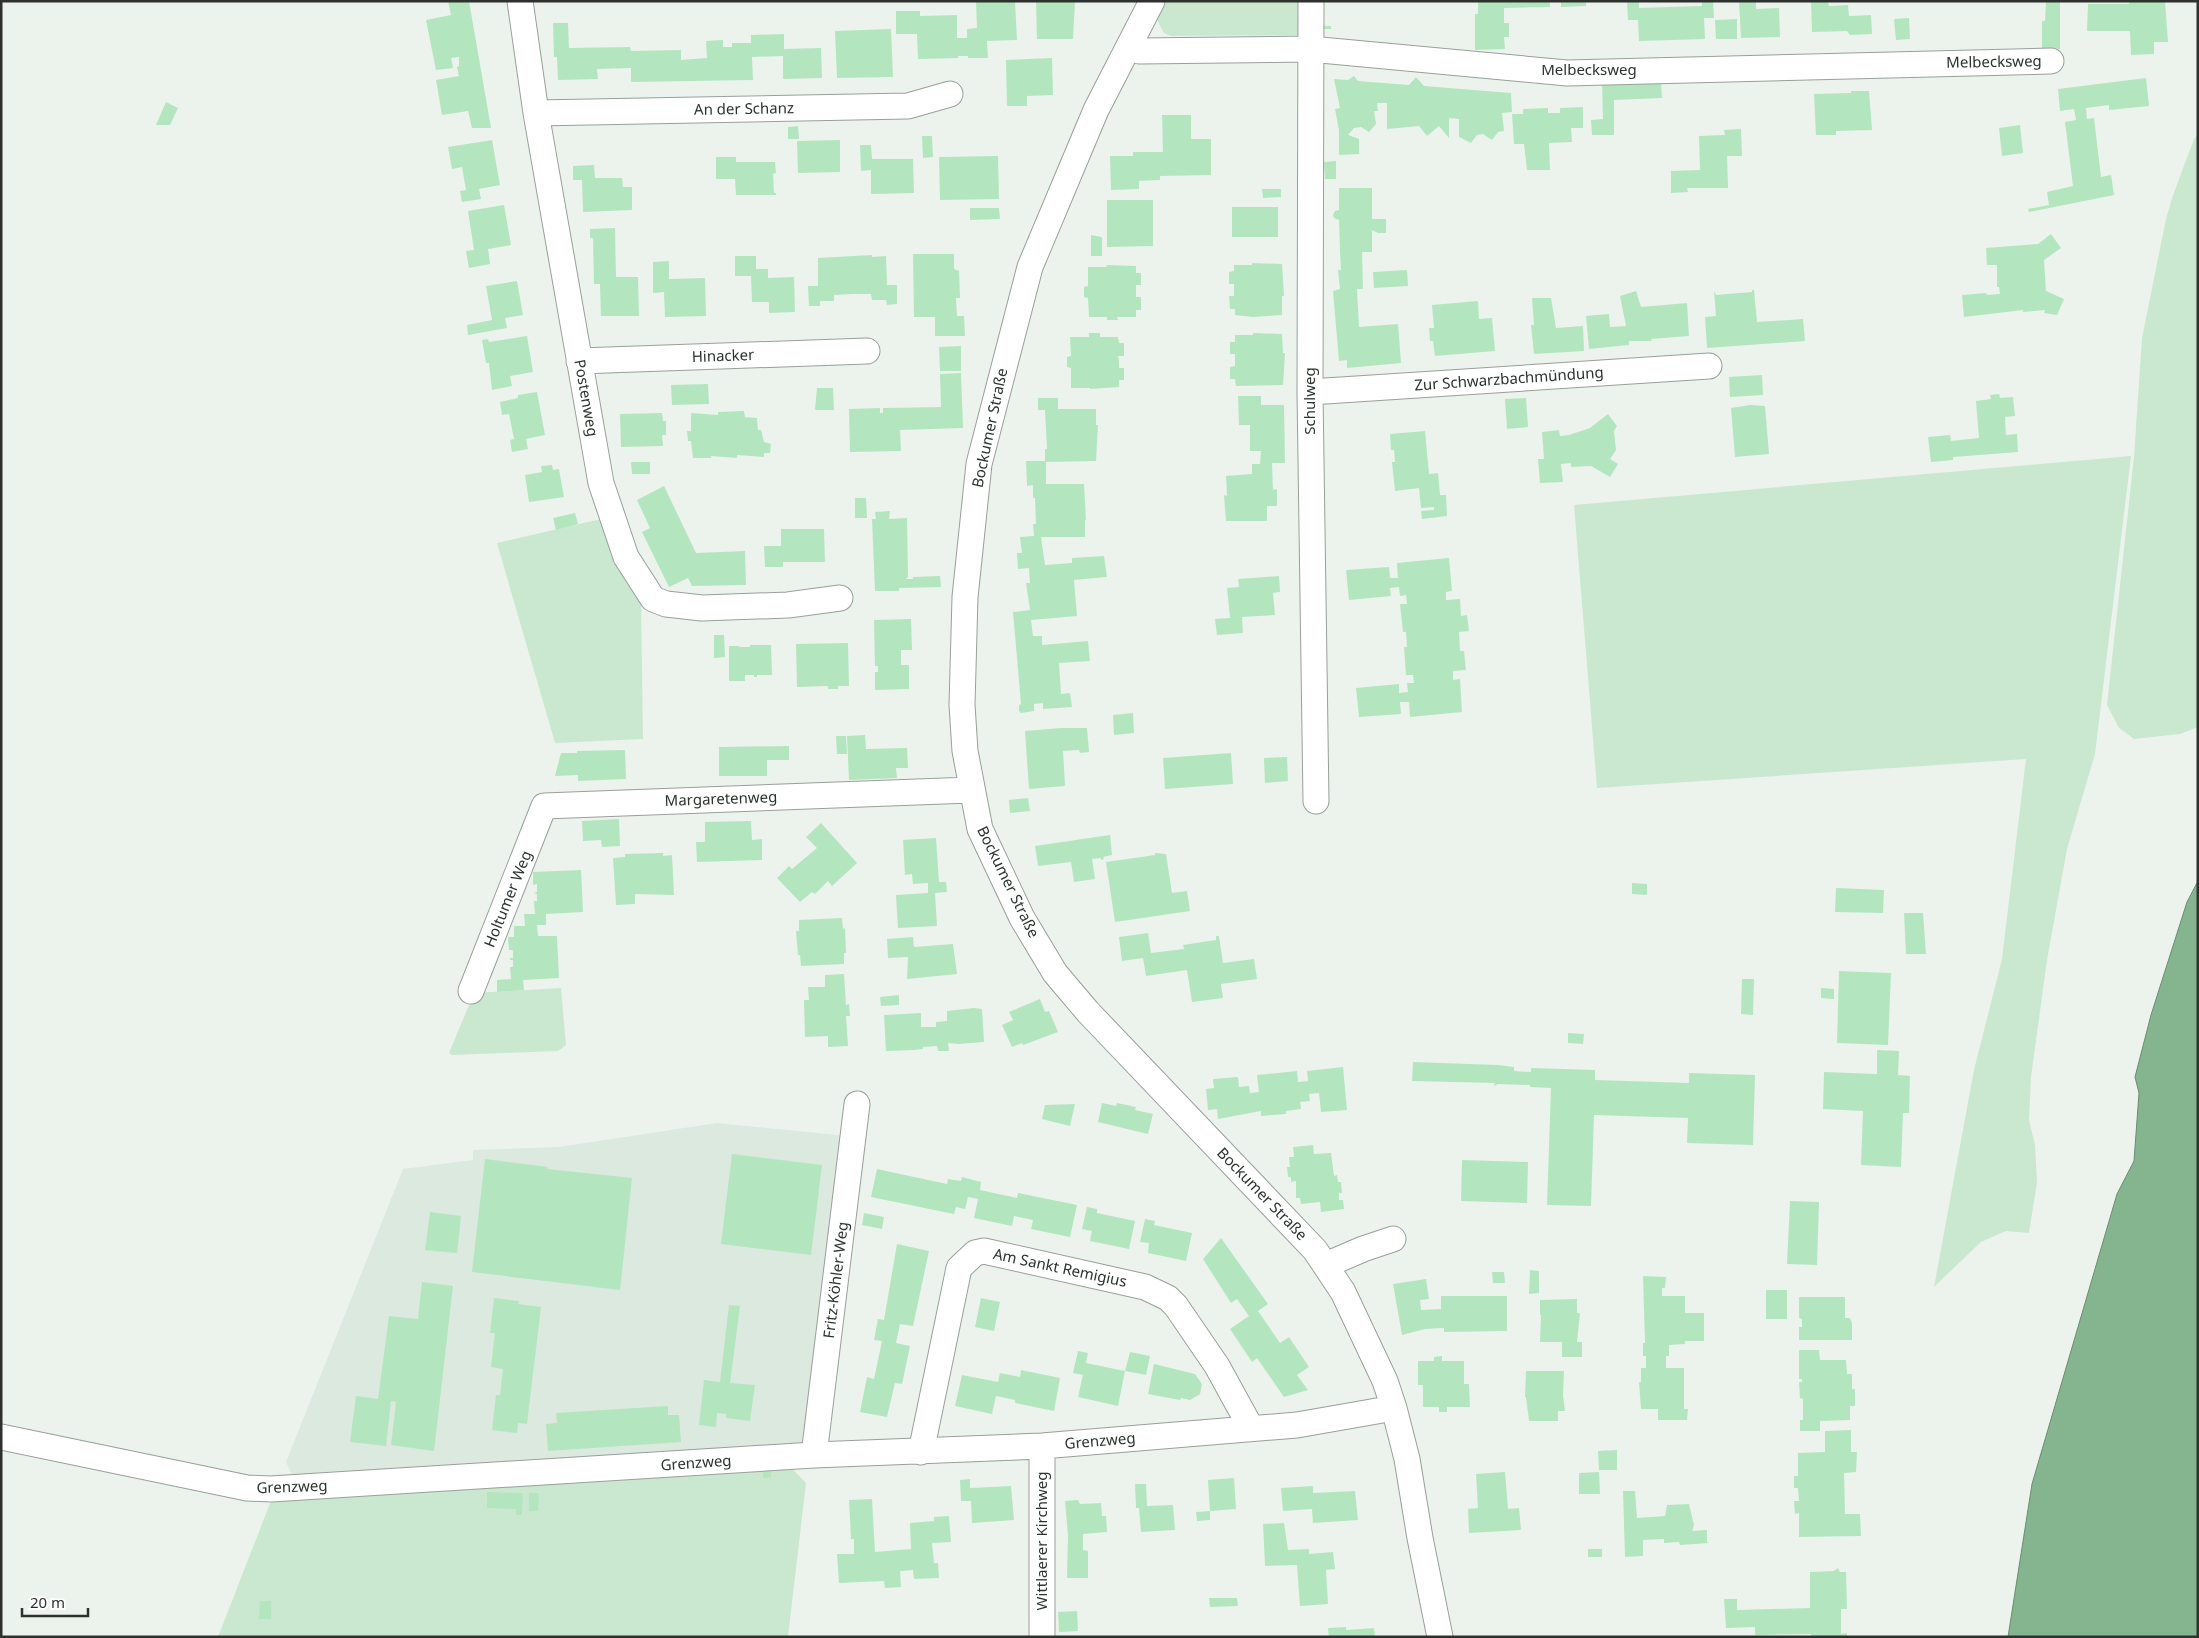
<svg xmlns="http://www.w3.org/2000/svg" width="2199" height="1638" viewBox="0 0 2199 1638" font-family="'Noto Sans',sans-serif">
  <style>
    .built { fill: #dce9de }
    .green { fill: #cae8d0 }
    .water { fill: #84b58f; stroke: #6a8d72 }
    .building { fill: #b3e6be }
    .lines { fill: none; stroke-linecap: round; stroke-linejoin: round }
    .street-casing { stroke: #999f9a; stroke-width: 27 }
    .street { stroke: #fff; stroke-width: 25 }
    .labels { text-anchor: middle; stroke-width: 4; stroke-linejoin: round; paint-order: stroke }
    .street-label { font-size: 15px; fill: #2f312f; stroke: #fcfffd }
  </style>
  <rect width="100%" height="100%" fill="#ecf3ed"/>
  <path class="built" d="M717 1123 848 1136 802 1450 296 1483 286 1462 403 1169 473 1160V1150L559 1147Z"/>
  <path class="green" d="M1167 1H1310L1302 35 1171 36 1164 33 1157 20Z
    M2198 134V727L2180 734 2134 739 2119 728 2107 705 2134 457 2142 338 2166 219 2173 195 2194 139Z
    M2131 456 2095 754 2067 849 2047 960 2031 1077 2029 1120 2035 1145 2037 1182 2029 1233 2006 1231 1981 1242 1934 1287 1974 1070 2002 959 2026 759 1597 788 1574 505Z
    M601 519 641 601 643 739 555 743 497 543Z
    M561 988 566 1045 558 1051 452 1055 449 1053 474 993Z
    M784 1460 806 1483 788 1637H218L274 1493Z"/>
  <path class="water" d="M2198 881V1637H2008L2032 1484 2117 1194 2134 1161 2139 1093 2135 1077 2151 1015 2187 902Z"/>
  <path class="building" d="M448 1H469L491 128H472L468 111 442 115 436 80 459 76 457 67 459 66V57L451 58 453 68 436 70 426 20 451 15Z
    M976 1H1015L1017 40 987 41 988 58H968V56H958V58L918 59 917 34H896V11H920V16L957 15V38H967V29L977 28Z
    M1036 1H1075L1073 39H1037Z
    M1478 1H1550V7L1504 8V23H1509V37H1504L1505 49 1475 50V14H1478Z
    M1561 1H1586V6L1561 7Z
    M1627 1H1639V8L1702 6V1H1713L1714 18H1704L1705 39 1639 41 1638 20H1628Z
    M1739 1H1756V9L1779 8 1780 37 1741 38Z
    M1811 1H1828L1829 6 1848 5 1849 16 1871 15 1872 34 1850 35 1847 31 1812 32Z
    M2046 1H2060V49L2042 48V21H2045Z
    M2129 1H2165L2168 42H2154V54L2131 55 2130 31H2087L2088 4H2129Z
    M1909 18 1910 39 1896 40 1894 19Z
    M1737 19V39H1716L1715 20Z
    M553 23H568L569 48 630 47 631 51 681 50V60L707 58 706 41 723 40V47H732V43H751V35L784 34V49L821 48 822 78 783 79V56L752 57 753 80 631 82V68L597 69 598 79 558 80 557 57H554Z
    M1323 26H1331V29H1323Z
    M891 29 893 77 837 78 835 31Z
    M1052 58 1053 95 1027 96V106H1007L1006 60Z
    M1354 76 1358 81 1409 85 1416 77 1424 86 1511 93 1512 112 1502 113 1504 131 1498 132 1492 140 1483 134 1477 135 1471 143 1459 137V119L1449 118V138L1439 126 1427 136 1419 126 1387 129V103H1377L1378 111H1374L1376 124 1369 132 1361 127 1354 128 1348 135 1359 139V154L1339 155V130L1335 109 1340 108 1334 79 1348 80Z
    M2146 78 2149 106 2109 110V105L2086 108 2087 119 2094 118 2101 177 2111 175 2114 195 2029 212 2028 209 2049 205 2047 192 2073 186 2065 122 2076 120 2074 109 2060 111 2058 89Z
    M1661 82 1662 98 1614 100V135H1592L1591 120 1603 119 1602 84Z
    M1851 91H1869L1872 130 1836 131V135H1816L1814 94 1851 93Z
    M166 102 178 108 170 125H156Z
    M1583 107V128H1571L1572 142 1549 143 1550 170H1527L1524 144H1514L1512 114H1523V109L1548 108V113H1560V108Z
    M1162 115H1191V139H1211V175L1160 176V180L1139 181V189L1111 190 1110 156H1133V152H1163Z
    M2020 125 2023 153 2002 156 1999 128Z
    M798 126 799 139H788V127Z
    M1741 129 1742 156H1727L1728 188H1687L1688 192 1671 193V171L1700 170 1699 136 1725 135 1724 130Z
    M922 136H932L933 157 923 158Z
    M492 140 500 185 479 189 481 199 462 202 460 191 466 190 462 167 452 169 448 147Z
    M840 140V172L798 173 797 141Z
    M860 145H871L872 159H913L914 193 871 194V170L861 171Z
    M998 156 999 199 940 200 939 157Z
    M716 157H736V162H775L776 173 773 174 774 193H776V195H736L735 179H716Z
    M1336 161V179H1325L1324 162Z
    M594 165 595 178H622L623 187H632V210L583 212 582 180H573V166Z
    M1339 188H1372V219H1386V233H1378L1372 230V252H1362L1363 289H1357L1359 327 1398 324 1401 363 1347 368V360L1339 361 1333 291 1340 289 1338 270H1341L1340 252 1339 220 1334 218 1333 215 1335 211 1339 210Z
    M1262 189H1281V197L1263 198Z
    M1107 200H1153V246L1107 247Z
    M504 205 511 245 488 249 490 264 469 268 466 251 474 250 468 211Z
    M1232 207H1278V237H1232Z
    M970 208H999L1000 219 970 220Z
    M615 228 616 277H638L639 316H601L600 284H594L593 238H590V229Z
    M2051 234 2061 248 2044 260 2046 291 2064 299 2057 315 2044 313 2045 310 2023 312V310L1964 317 1962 295 1986 293 1987 295 2000 294 1999 287H1997V265H1987L1986 248 2038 244Z
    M1091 235 1102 237V256H1091Z
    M913 254H954V269L959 271 960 298H956L957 316H964L965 336H935V317H914Z
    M872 255V257L886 256 887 285H897V304L887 305 886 300H872L871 294H853L834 295V301H820V306H809L808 286H818V258Z
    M735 256H756V269H768V278L794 277 795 312 769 313V302H752L751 276H735Z
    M669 261V279L705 278 706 316 665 317 664 292 653 293V262Z
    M1252 263 1282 264 1284 296H1282V315L1253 317 1235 315V309H1230L1229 296H1234V284H1229V272L1234 271V265H1252Z
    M1106 265 1136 266V273H1141V285H1136V297H1141V310H1136V317H1117L1118 320H1107V317H1089L1088 298 1084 297V287L1088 286V267H1107Z
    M1407 270 1408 286 1374 288 1373 272Z
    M517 281 523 315 505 318 507 328 468 335 467 325 492 320 486 286Z
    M1752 290H1754L1757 322 1803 319 1805 341 1707 348 1705 317 1716 316 1714 291 1716 295 1752 292Z
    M1636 291 1641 307 1687 303 1689 336 1651 339 1652 341H1629V345L1589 349 1586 316 1609 314 1610 327 1626 326 1620 296Z
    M1532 298H1551L1556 328 1583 326 1584 351 1534 354 1531 325H1534Z
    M1478 301 1479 319 1492 318 1495 351 1435 356 1433 341H1430L1429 328H1434L1432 305Z
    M1089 333H1100V337H1118L1119 343H1124V356H1118L1119 362V368H1124V380H1119V387L1090 389V388H1071V368L1067 367V357L1071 356 1070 337H1089Z
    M1253 333 1282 334 1283 353H1285L1283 385 1236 386 1235 379H1230V367L1235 366V354H1230V342H1235V335H1253Z
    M527 336 533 372 510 376 512 386 492 390 489 363H486L482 340 488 339 489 342Z
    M961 346V371H940L939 347Z
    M961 373 963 428 900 430 901 451 850 452 849 409 880 408V413H883V408L941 407 940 374Z
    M1762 375 1763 395 1730 397 1729 377Z
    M708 384 709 404 672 405 671 385Z
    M817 388H833L834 410H815Z
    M537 392 545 435 526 439 528 449 512 452 510 440 514 439 509 414 502 415 500 402 518 398V395Z
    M1999 394 2000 398 2013 397 2015 416 2005 417 2006 435 2017 434 2018 452 1953 457V460L1931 462 1928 437 1950 435 1951 441 1979 438 1976 401 1991 399 1990 395Z
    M1238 396H1261V405H1284L1285 463H1272L1273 490 1277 489V506H1267V521H1226L1224 495 1227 496 1226 476 1252 474V464H1260L1261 451H1250V425H1239Z
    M1038 398H1058V409H1096V425H1098L1096 461 1046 462V484H1084L1086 520H1085V537H1041L1045 565 1072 563V558L1104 556 1107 577 1074 580 1077 616 1031 620 1033 636H1042V645L1088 641 1090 661 1059 663 1061 694 1070 693 1072 707 1043 709V703L1034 704V711L1021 713 1019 711V705L1021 704 1013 612 1030 610 1026 583H1030L1029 568 1018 569 1017 553H1022L1020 537 1034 536 1033 524H1036L1035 498H1033V485L1027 486 1026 461H1045V449H1047L1045 410H1038Z
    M1526 398 1528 427 1507 429 1505 399Z
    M1750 405 1765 406 1769 454 1735 457 1731 408Z
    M744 411 745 417 757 418 758 430H761L764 442 771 444 770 453H764V457L737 455V458L711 456V458H693L691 441H688L687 431H691V413L718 415V412Z
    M662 413 663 421H666V435H662L663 446 621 447 620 414Z
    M1608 414 1617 426 1614 431 1616 450 1610 459 1618 464 1610 477 1591 466 1571 467V463L1561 464 1563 482 1540 483 1538 459H1544L1542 432 1559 430 1560 436 1569 435 1590 428Z
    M1425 431 1429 474 1438 473 1440 495H1446L1447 516 1422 519 1421 511 1434 510V507L1421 508 1419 488 1395 491 1392 462H1395L1394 450H1391L1390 434Z
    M631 462H650V474H632Z
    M552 465 553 470 559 469 564 497 529 502 525 475 542 472 541 466Z
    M664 486 696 553 745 551 746 585 692 586 688 578 669 587 642 532 650 528 637 500Z
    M855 498H866L867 518H855Z
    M890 511 889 519 907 518 908 577 906 579H913V577L940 576 941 587 899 588V591H875L872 519H876L875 512Z
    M575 513 578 524 556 530 553 518Z
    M781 529H824L825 562H783V567H765L764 546H781Z
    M1449 558 1452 591 1446 592V600L1460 599 1461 616 1467 615 1469 631 1459 632 1460 651H1464L1466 670 1453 671V680L1460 679 1462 712 1410 717 1409 702H1400L1401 714 1359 717 1356 688 1399 684V693L1408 692 1407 683H1414L1413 675H1406L1404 647H1407L1406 632H1403L1400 604H1407L1406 595 1400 596 1399 587 1390 588 1391 596 1349 600 1346 570 1389 567 1390 578H1398L1397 563Z
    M1279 576 1280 592 1273 593 1275 615 1242 617 1243 633 1217 635 1215 619 1230 618 1227 588 1239 587 1238 579Z
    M911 619 912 650H901V665H909V689L875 690V672H878V666H875L874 620Z
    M714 635H724L725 657 714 658Z
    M848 643 849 686H838V689H828V686L797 687 796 644Z
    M750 645H771L772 675H757V677H754V675H745V681H729V646H739V647H750Z
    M1133 713 1134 733 1114 735 1113 715Z
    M1061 728H1087L1089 752 1080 753 1079 750 1063 751 1065 786 1029 789 1025 731Z
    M865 735 866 749 907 748 908 768H896L897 778 849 780 847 736Z
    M836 736H846L847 754H837Z
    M789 746V760H767V776H719V747Z
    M625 750 626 779 578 781V775L555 776 561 753H577V751Z
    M1231 753 1233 784 1165 789 1163 758Z
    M1287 757 1288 781 1265 783 1264 758Z
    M1028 798 1030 811 1010 813 1009 800Z
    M619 819 620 846 602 847 601 840 583 841 582 821Z
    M751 821 752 840 762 839V860L697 862 696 842H705V822Z
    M821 823 857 863 832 886 828 881 815 894 812 892 800 902 777 878 789 866 792 869 817 848 806 837Z
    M1110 835 1112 855 1103 857 1104 859 1101 860V858L1092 859 1095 879 1074 882 1071 862 1038 866 1035 846Z
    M936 838 939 882H946L947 892 935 893 937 926 898 928 896 895 928 893V883L913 884 912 874 905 875 903 840Z
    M663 853V856L672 855 674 895 635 894V904L616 905 613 858 625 857V854Z
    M1155 853 1166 854 1172 893 1187 891 1190 911 1115 922 1106 862 1155 855Z
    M581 870 583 912 546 914V925H537L538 936H557L559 978 523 980 524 990 497 992V980L511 979 510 967H513V960H510V958H513V950H509L508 937H514V926H525L524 914H535L534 901H537V894L534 893 537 892V884L533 885V872Z
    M1632 883 1647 884V895L1632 894Z
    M1836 888 1884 890 1883 913 1835 912Z
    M1904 913H1923L1926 954H1906Z
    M842 918 843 929 845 928 846 953H844V964L801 966 800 955H798L796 931H799V920Z
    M1148 933 1151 953 1184 949 1183 945 1216 940V936H1219L1223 963 1254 959 1257 979 1221 984 1223 998 1192 1002 1187 970 1146 976 1143 958 1122 961 1119 937Z
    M913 937 914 947 953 944 957 974 907 979 908 957 888 958 887 939Z
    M1839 971 1891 973 1888 1045 1837 1043Z
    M844 974 846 1005 849 1004 850 1016H846L848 1046 828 1047V1036L805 1037 804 1000H809L808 987H825V975Z
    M1742 979H1754L1753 1015 1741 1014Z
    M1821 988 1834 989V999L1821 998Z
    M899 995V1005L881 1006 880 997Z
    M1040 999 1045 1012 1049 1011 1058 1032 1023 1045 1022 1043 1012 1047 1002 1025 1013 1020 1009 1012Z
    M974 1008 982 1009 984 1042 959 1044 948 1043 949 1051H938L937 1046 923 1047V1049L914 1050 886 1051 884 1015 921 1013V1027H936V1022L947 1021V1011Z
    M1568 1033 1584 1034 1583 1044 1568 1043Z
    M1877 1050 1899 1051 1898 1075 1910 1076 1909 1113H1903L1901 1167 1861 1165 1863 1111 1823 1109 1824 1072 1877 1074Z
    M1413 1062 1498 1065 1514 1067V1071L1531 1072V1068L1595 1070V1080L1689 1083V1073L1755 1075 1753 1145 1687 1143 1688 1118 1594 1115 1591 1206 1547 1205 1551 1088 1530 1087V1085L1498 1084 1494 1086 1495 1083 1412 1081Z
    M1343 1067 1347 1110 1321 1112 1319 1093 1309 1094 1310 1101 1300 1102 1301 1109 1286 1111V1114L1261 1116V1111L1218 1119 1217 1109 1208 1110 1206 1089 1214 1088 1213 1079 1238 1077 1239 1087 1249 1086 1250 1093 1259 1092 1257 1075 1297 1071 1298 1082 1308 1081 1307 1071Z
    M1102 1103 1116 1106 1117 1103 1136 1107 1135 1110 1153 1114 1148 1134 1098 1122Z
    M1075 1104 1070 1126 1042 1119 1045 1105Z
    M1313 1145 1314 1154 1331 1153 1334 1176 1337 1175 1338 1182H1341L1342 1193H1339V1200H1343L1344 1209 1321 1212 1320 1202 1301 1204 1300 1198H1296V1181L1291 1182V1177H1288L1287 1167H1290L1289 1157H1294L1293 1147Z
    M732 1154 822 1165 811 1255 721 1244Z
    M485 1159 548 1167 547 1169 632 1178 620 1290 472 1272Z
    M1462 1160 1528 1162 1527 1203 1461 1201Z
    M877 1169 947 1184 948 1179 961 1181 962 1177 981 1182 980 1190 1017 1198 1018 1193 1077 1205 1070 1237 1031 1229 1033 1220 1014 1216 1012 1226 974 1218 978 1199 968 1197 965 1209 956 1207 954 1214 871 1197Z
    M1790 1201 1819 1202 1817 1265 1787 1264Z
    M1087 1207 1097 1209V1213L1135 1221 1129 1249 1090 1241 1092 1231 1082 1229Z
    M430 1212 461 1216 457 1253 425 1250Z
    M864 1213 884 1217 882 1229 862 1225Z
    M1145 1219 1155 1221 1154 1225 1192 1233 1186 1261 1148 1253 1149 1243 1140 1242Z
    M1221 1238 1268 1304 1258 1311 1280 1343 1289 1337 1309 1367 1297 1375 1308 1390 1284 1397 1257 1358 1252 1362 1230 1329 1249 1316 1237 1299 1231 1303 1203 1259Z
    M897 1244 929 1251 913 1326 900 1324 896 1343 910 1346 902 1384 895 1383 887 1417 860 1412 867 1377 874 1379 882 1341 874 1340 878 1319 884 1320Z
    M1530 1270 1539 1271V1293L1529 1294Z
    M1492 1272H1504L1505 1283H1493Z
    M1643 1276 1666 1277 1665 1288H1662V1296H1685V1313H1704V1341H1685V1344L1669 1345V1356H1666V1368H1684V1409H1688L1687 1420H1658V1409H1641L1639 1382H1641V1368H1646V1356H1643V1343H1645Z
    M1426 1279 1429 1299 1420 1300 1421 1310 1441 1309V1296H1507V1331L1444 1332V1328L1425 1329 1402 1335 1393 1284Z
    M422 1282 453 1286 434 1451 391 1445 396 1402 391 1401 386 1446 350 1442 356 1396 378 1399 389 1316 418 1319Z
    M1766 1290H1787V1319H1766Z
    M1799 1297H1845V1318H1850L1852 1323V1340H1799V1327H1802V1319L1799 1318Z
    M494 1298 519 1301 518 1304 541 1307 527 1424 518 1423 517 1433 492 1430 496 1395H500L503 1369 491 1367 495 1333H490Z
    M981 1298 1000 1302 994 1331 975 1327Z
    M1577 1299V1313H1580L1577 1342H1582V1357H1562V1342H1540L1541 1315H1540V1300Z
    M729 1305 740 1306 730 1383 755 1385 750 1421 726 1418V1414L717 1413 716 1427 699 1425 704 1380 720 1382Z
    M1799 1350H1819L1820 1360H1846L1847 1374H1852V1389H1855V1406H1850V1420L1820 1421V1431H1800V1420H1803V1399L1800 1398 1799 1382H1802V1379H1799Z
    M1078 1351 1088 1353 1086 1363 1125 1371 1118 1406 1078 1397 1083 1375 1073 1373Z
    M1130 1352 1150 1356 1146 1375 1125 1371Z
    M1442 1356V1361H1464V1384H1469L1470 1407H1447V1412H1439V1407H1423V1385H1418V1361H1434V1357Z
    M1154 1364 1195 1374 1202 1384 1200 1394 1190 1400 1181 1398 1180 1400 1148 1394Z
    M1021 1370 1060 1378 1054 1411 1015 1403V1400L996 1396 992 1414 955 1406 962 1375 998 1382 1000 1373 1020 1377Z
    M1526 1371H1564L1563 1395 1565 1411H1558V1421H1529L1526 1397H1525Z
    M668 1406V1415H679L681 1442 548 1451 546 1424 557 1423 556 1413Z
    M1851 1430V1452H1857L1856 1472 1844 1473 1845 1514H1860L1861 1536 1799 1537V1513L1795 1514 1794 1501H1799L1798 1488H1794V1476H1798V1453L1825 1452V1431Z
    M1617 1450V1470H1599L1598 1451Z
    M763 1469H771V1477L763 1478Z
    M1505 1472 1508 1509 1519 1508 1521 1530 1469 1533 1468 1509 1478 1508 1476 1474Z
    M1599 1472 1600 1494H1579V1473Z
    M1234 1478 1236 1509 1210 1511 1208 1480Z
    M970 1479V1488L1011 1486 1014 1520 972 1523 971 1501H961L960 1480Z
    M1135 1484H1146L1147 1506 1173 1505 1175 1530 1141 1532 1139 1508H1136Z
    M1313 1486V1493L1355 1491 1358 1520 1313 1523 1312 1509 1283 1511 1281 1488Z
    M1623 1491H1635L1637 1518 1665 1516 1667 1505 1689 1504 1694 1525 1692 1531 1707 1530V1542L1709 1543 1680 1545 1679 1542 1664 1543V1539L1643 1540V1556L1625 1557Z
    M487 1492 523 1493 522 1515H516V1509L487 1508Z
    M529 1493H539L538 1511H529Z
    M872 1499 875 1552 911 1549 910 1523 934 1521V1517L949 1516 951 1542 932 1543 934 1563H938L939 1578 914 1579 913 1570 900 1571 901 1587 885 1588 884 1581 839 1583 837 1554H854V1539H851L849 1500Z
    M1078 1500 1080 1504 1101 1503 1102 1516H1106L1107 1532 1083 1534V1550L1088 1551V1578H1067L1068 1535 1065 1501Z
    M1210 1511V1520L1197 1521 1196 1512Z
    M1284 1523 1288 1550 1309 1549V1554L1333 1552 1335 1569 1326 1570 1328 1604 1300 1606 1297 1565 1265 1566 1263 1524Z
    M1588 1549H1602V1557H1588Z
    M1838 1568 1840 1572H1846L1847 1609H1841V1634L1847 1633V1637H1811V1634L1755 1635V1627L1726 1628 1724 1599H1737V1610L1810 1608V1572L1834 1571Z
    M1209 1598H1237L1238 1606 1210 1607Z
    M260 1601H271V1619H259Z
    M1077 1611 1078 1631 1059 1632 1058 1612Z
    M1346 1627V1630L1374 1628 1375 1637H1329L1328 1628Z"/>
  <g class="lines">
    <g class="street-casing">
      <path id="street" d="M520 1 536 113 601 483 626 557 653 599 666 604 702 608 788 605 840 598
        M1152 1 1096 110 1030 267 979 464 965 597 962 705 965 751 980 829 1022 918 1055 973 1088 1012 1315 1250 1343 1292 1385 1381 1394 1408 1407 1459 1420 1538 1440 1637
        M1311 1 1310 392 1316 801
        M1129 46 1139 51 1310 49 1567 73 2051 61
        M536 113 908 106 950 94
        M579 361 867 351
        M1310 392 1709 366
        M471 991 544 806 971 790
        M1326 1265 1363 1249 1393 1239
        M1 1437 247 1488 271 1489 814 1455 1042 1446 1297 1425 1394 1408
        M1042 1446V1637
        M921 1452 959 1268 975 1253 984 1251 1145 1287 1168 1298 1176 1306 1217 1366 1251 1428
        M814 1455 857 1104"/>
    </g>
    <use href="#street" class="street"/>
  </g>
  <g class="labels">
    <g class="street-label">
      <text transform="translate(1994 62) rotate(-1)" y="5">Melbecksweg</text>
      <text x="1589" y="75">Melbecksweg</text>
      <text transform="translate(744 109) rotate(-1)" y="5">An der Schanz</text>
      <text transform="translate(723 356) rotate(-2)" y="5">Hinacker</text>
      <text transform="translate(1509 379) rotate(-4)" y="5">Zur Schwarzbachmündung</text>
      <text transform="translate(586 398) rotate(80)" y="5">Postenweg</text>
      <text transform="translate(1310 401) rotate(-90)" y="5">Schulweg</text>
      <text transform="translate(990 428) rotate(-78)" y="5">Bockumer Straße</text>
      <text transform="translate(721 799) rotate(-2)" y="5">Margaretenweg</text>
      <text transform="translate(1008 882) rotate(64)" y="5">Bockumer Straße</text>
      <text transform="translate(508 899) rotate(-68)" y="5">Holtumer Weg</text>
      <text transform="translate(1262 1194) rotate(46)" y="5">Bockumer Straße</text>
      <text transform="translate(1060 1268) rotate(12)" y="5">Am Sankt Remigius</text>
      <text transform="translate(836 1280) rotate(-83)" y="5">Fritz-Köhler-Weg</text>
      <text transform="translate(1100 1441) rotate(-5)" y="5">Grenzweg</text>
      <text transform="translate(696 1463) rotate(-4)" y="5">Grenzweg</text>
      <text transform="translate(292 1487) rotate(-2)" y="5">Grenzweg</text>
      <text transform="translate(1042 1541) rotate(-90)" y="5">Wittlaerer Kirchweg</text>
    </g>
  </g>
  <rect width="2199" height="1638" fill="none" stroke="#2f312f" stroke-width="5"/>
  <path d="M22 1608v8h66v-8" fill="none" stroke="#2f312f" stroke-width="2.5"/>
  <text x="30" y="1608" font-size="15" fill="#2f312f" stroke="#fcfffd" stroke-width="4" paint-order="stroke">20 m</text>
</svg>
